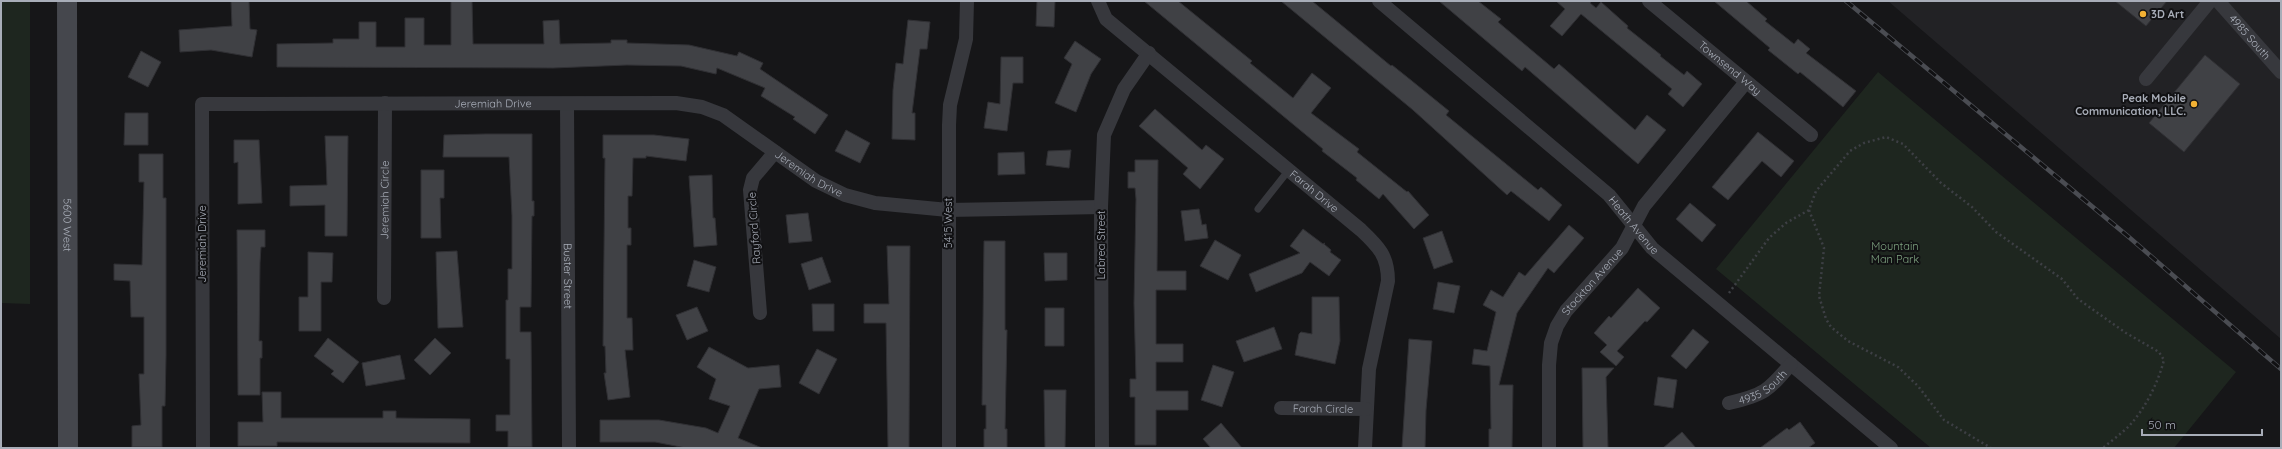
<svg xmlns="http://www.w3.org/2000/svg" width="2282" height="449" viewBox="0 0 2282 449" font-family="Quicksand,sans-serif">
  <style>
    .built { fill: #222225 }
    .green { fill: #1e261f }
    .building { fill: #404145; stroke: #303034 }
    .lines { fill: none; stroke-linecap: round; stroke-linejoin: round }
    .path { stroke: #3d3f44; stroke-width: 2.5; stroke-dasharray: 2 3; stroke-linecap: butt }
    .service { stroke: #37383d; stroke-width: 7 }
    .minor { stroke: #37383d; stroke-width: 14 }
    .secondary { stroke: #45474d; stroke-width: 20 }
    .rail-casing { stroke: #4a4c52; stroke-width: 4.5 }
    .rail { stroke: #111113; stroke-width: 3; stroke-dasharray: 9; stroke-linecap: butt }
    .poi-dot { fill: #f2b134; stroke: #111113; stroke-width: 1.5 }
    .labels { text-anchor: middle; stroke-width: 4; stroke-linejoin: round; paint-order: stroke }
    .poi-label { font-size: 11px; font-weight: bold; fill: #a8adb8; stroke: #111113; text-anchor: start }
    .street-label { font-size: 11px; fill: #a8adb8; stroke: #111113 }
    .park-label { font-size: 11px; fill: #7fa381; stroke: #111113 }
  </style>
  <rect width="100%" height="100%" fill="#161618"/>
  <path class="built" d="M1888 1H2281V339Z"/>
  <path class="green" d="M1 1H30V304L1 303Z
    M1878 72 2236 372 2174 448H1931L1716 269Z"/>
  <path class="building" d="M231 1H249L250 29 257 30 252 57 211 50 180 52 179 30 232 26Z
    M451 1H472L473 44H544L543 21 559 20 560 44 611 43V40H627V43L689 45 737 56 739 52 763 63 760 69 828 115 815 134 793 119 795 117 761 96 765 88 717 68 716 74 681 66 627 65 553 68 277 67V44L333 43V39H359V22H376V47H405V18H424V45H451Z
    M1037 1H1055L1054 27 1036 26Z
    M1144 1H1178L1252 61 1250 63 1293 98 1312 73 1331 88 1311 113 1359 149 1357 152 1407 192 1408 191 1429 215 1414 229 1383 194 1379 199 1356 180 1357 178 1322 151 1323 149Z
    M1281 1H1312L1391 66 1392 65 1412 81 1449 111 1446 115 1538 190 1541 187 1562 205 1549 221 1511 191 1507 195 1413 110Z
    M1439 1H1478L1501 19 1498 22 1554 69 1559 64 1635 130 1647 115 1666 130 1638 164 1525 67 1522 71Z
    M1556 1H1592L1590 3 1596 8 1601 2 1628 26 1627 28 1661 55 1660 56 1684 75 1687 71 1702 84 1683 107 1668 94 1672 89 1581 14 1562 36 1550 26 1565 9Z
    M1714 1H1746L1767 19 1765 21 1794 44 1798 39 1810 49 1806 53 1856 91 1843 107 1800 72 1798 74 1768 50 1770 48Z
    M2115 1H2167L2146 26Z
    M908 20 930 22 927 49H920L912 113H915V140L892 139 893 90 896 63 903 64Z
    M1075 41 1101 59 1091 74 1076 112 1055 103 1072 64 1064 58Z
    M141 51 161 62 148 87 128 77Z
    M2205 55 2240 84 2184 152 2149 123Z
    M1001 57H1023V83H1013L1007 131 984 128 988 102 1000 104Z
    M1155 109 1202 150 1206 145 1224 159 1200 189 1183 174 1188 168 1139 126Z
    M125 113H148V145H124Z
    M846 130 870 143 860 163 835 151Z
    M1758 132 1794 161 1781 177 1762 161 1728 200 1712 187Z
    M485 134H532V201H534V216H532L531 307H520V332H531L532 447H508V431H496V415H510V359H506V300H508V269H512V216L509 157H443L444 135Z
    M603 135H654L689 139 686 161 646 156V158H633L632 196H628V228H631V245H627V318H632L633 350H625L630 397 608 400 604 373H606L605 346H603L605 158H603Z
    M325 136H348L347 236H325V205L290 206V186L327 185Z
    M234 140H259L262 203 238 204V162L234 163Z
    M1071 150 1069 168 1046 165 1048 151Z
    M1024 152 1025 174 998 175V153Z
    M139 154H163V198H166V356L165 406H162V447H132V426L141 425 139 374H144V317H131L130 281 114 280V264L142 265 144 182H139Z
    M1135 160H1158L1157 271H1186V290H1156V344H1183V362H1156V391H1188V410H1156V445H1135V397H1130V379H1136L1134 303 1136 199 1135 188H1128V172H1135Z
    M421 170H444V198H440L441 238H421Z
    M712 175 713 218H715L717 245 694 247 689 176Z
    M1690 203 1716 225 1702 242 1676 219Z
    M1199 209 1202 225 1206 224 1208 238 1185 241 1181 211Z
    M808 213 812 241 789 243 786 215Z
    M1569 225 1584 238 1554 273 1548 268 1517 313 1499 385H1513L1512 448H1489V429H1491L1490 366 1472 364 1474 349 1487 351 1496 312 1483 305 1491 290 1503 297 1519 272 1525 276Z
    M1303 229 1323 244 1325 243 1324 244 1331 250 1330 252 1341 260 1329 276 1310 262 1302 273 1256 292 1249 274 1300 253 1290 246Z
    M237 230H265V247H261L260 263 259 341H262V358H260V395H238Z
    M1442 231 1453 262 1434 269 1423 238Z
    M1215 240 1241 255 1228 280 1200 266Z
    M984 241H1005V330H1007L1005 429H1007V448H984V429H986V405H982Z
    M887 246H910L909 448H888L886 323H864V304H889Z
    M457 251 463 327 438 328 436 252Z
    M308 252 333 253 332 282H321V331H299V297H308Z
    M1044 253H1067V280L1045 281Z
    M822 257 831 282 809 290 801 264Z
    M694 260 716 267 709 292 687 286Z
    M1438 282 1460 286 1454 313 1433 309Z
    M1638 288 1660 308 1647 322 1645 321 1617 351 1624 357 1616 366 1600 352 1607 345 1594 333 1609 316 1611 318Z
    M1312 297H1339L1340 341 1335 364 1295 355 1299 334 1301 332 1312 334Z
    M812 304H834V331H813Z
    M697 307 708 331 687 340 676 315Z
    M1045 308H1064V346H1045Z
    M1274 327 1282 349 1244 362 1236 341Z
    M1693 329 1709 342 1686 369 1671 356Z
    M328 338 359 362 343 383 331 374 334 371 314 356Z
    M435 338 451 353 430 375 414 360Z
    M1409 339 1432 341 1426 410 1425 448H1402Z
    M709 347 748 368 779 365 781 387 759 389 738 438 762 448H686L655 442H600V420H659L706 428 718 433 730 406 709 399 716 379 697 367Z
    M817 349 837 359 819 394 799 383Z
    M400 355 405 379 366 386 362 363Z
    M1213 365 1234 372 1222 407 1201 400Z
    M1582 368H1614L1606 377 1608 448H1583Z
    M1658 377 1677 380 1673 408 1654 405Z
    M1044 390H1066L1065 448H1045Z
    M262 392H281V418H383V411H396V418L470 419V443L277 442V446H238V422H263Z
    M1800 422 1815 443 1808 448H1760L1787 428 1789 430Z
    M1221 423 1242 448H1211L1203 439Z
    M1682 432 1696 448H1663Z"/>
  <g class="lines">
    <path class="path" d="M1809 210 1824 248 1819 296 1826 319 1831 327 1848 341 1898 367 1918 386 1944 420 1991 448
      M1729 293 1769 238 1786 223 1809 210 1816 191 1850 151 1864 143 1886 137 1903 144 1941 183 1972 207 1996 232 2062 279 2078 299 2126 333 2159 352 2164 360C2158 383 2145 409 2129 426 2121 434 2111 441 2103 448"/>
    <path class="service" d="M1258 209 1288 171"/>
    <g class="minor">
      <path id="s1" d="M1098 1 1106 19 1361 230C1379 247 1388 256 1388 281L1369 369 1365 448"/>
      <path id="s2" d="M1379 1 1609 195 1652 248 1891 448"/>
      <path id="s3" d="M1649 1 1811 135"/>
      <path id="s4" d="M2218 1 2281 72"/>
      <path d="M2146 79 2210 1"/>
      <path id="s5" d="M567 104 569 448"/>
      <path id="s6" d="M384 298 385 103"/>
      <path d="M760 313 750 190 753 178 775 152"/>
      <path id="s7" d="M1729 403C1764 395 1768 391 1791 364"/>
      <path id="s8" d="M1281 408 1366 409"/>
      <path id="s9" d="M203 448 202 104 676 103 702 107 723 115 816 181 845 195 875 203 948 210 1101 207"/>
      <path d="M949 448V125L950 105 966 39 967 1"/>
      <path d="M1102 448 1101 207 1104 135 1124 89 1149 53"/>
      <path id="s10" d="M1549 448V365L1551 343 1557 326 1566 311 1622 248 1644 206 1746 82"/>
    </g>
    <path class="secondary" id="s11" d="M67 1 68 448"/>
    <g class="rail-casing">
      <path id="rail" d="M1846 1 2130 238 2281 369"/>
    </g>
    <use href="#rail" class="rail"/>
  </g>
  <g class="poi-dot">
    <circle cx="2143" cy="14" r="4"/>
    <circle cx="2194" cy="104" r="4"/>
  </g>
  <g class="labels">
    <g class="poi-label">
      <text x="2151" y="18">3D Art</text>
      <text x="2186" y="102" text-anchor="end">Peak Mobile<tspan x="2186" dy="13">Communication, LLC.</tspan></text>
    </g>
    <g class="street-label">
      <text dy="4" stroke="none"><textPath href="#s4" startOffset="48">4985 South</textPath></text>
      <text dy="4" stroke="none"><textPath href="#s3" startOffset="105">Townsend Way</textPath></text>
      <text dy="4" stroke="none"><textPath href="#s9" startOffset="635">Jeremiah Drive</textPath></text>
      <text dy="4" stroke="none"><textPath href="#s9" startOffset="971">Jeremiah Drive</textPath></text>
      <text dy="4" stroke="none"><textPath href="#s1" startOffset="290">Farah Drive</textPath></text>
      <text dy="4" stroke="none"><textPath href="#s6" startOffset="98">Jeremiah Circle</textPath></text>
      <text transform="translate(948 223) rotate(-90)" y="4">5415 West</text>
      <text dy="4" stroke="none"><textPath href="#s11" startOffset="224">5600 West</textPath></text>
      <text dy="4" stroke="none"><textPath href="#s2" startOffset="340">Heath Avenue</textPath></text>
      <text transform="translate(754 228) rotate(-94)" y="4">Rayford Circle</text>
      <text transform="translate(202 244) rotate(-90)" y="4">Jeremiah Drive</text>
      <text transform="translate(1101 245) rotate(-90)" y="4">Labrea Street</text>
      <text dy="4" stroke="none"><textPath href="#s5" startOffset="172">Buster Street</textPath></text>
      <text dy="4" stroke="none"><textPath href="#s10" startOffset="180">Stockton Avenue</textPath></text>
      <text dy="4" stroke="none"><textPath href="#s7" startOffset="38">4935 South</textPath></text>
      <text dy="4" stroke="none"><textPath href="#s8" startOffset="42">Farah Circle</textPath></text>
    </g>
    <g class="park-label">
      <text x="1895" y="250">Mountain<tspan x="1895" dy="13">Man Park</tspan></text>
    </g>
  </g>
  <rect width="2282" height="449" fill="none" stroke="#a8adb8" stroke-width="4"/>
  <path d="M2142 429v6h120v-6" fill="none" stroke="#a8adb8" stroke-width="2"/>
  <text x="2148" y="429" font-size="12" fill="#a8adb8" stroke="#111113" stroke-width="3" paint-order="stroke">50 m</text>
</svg>
